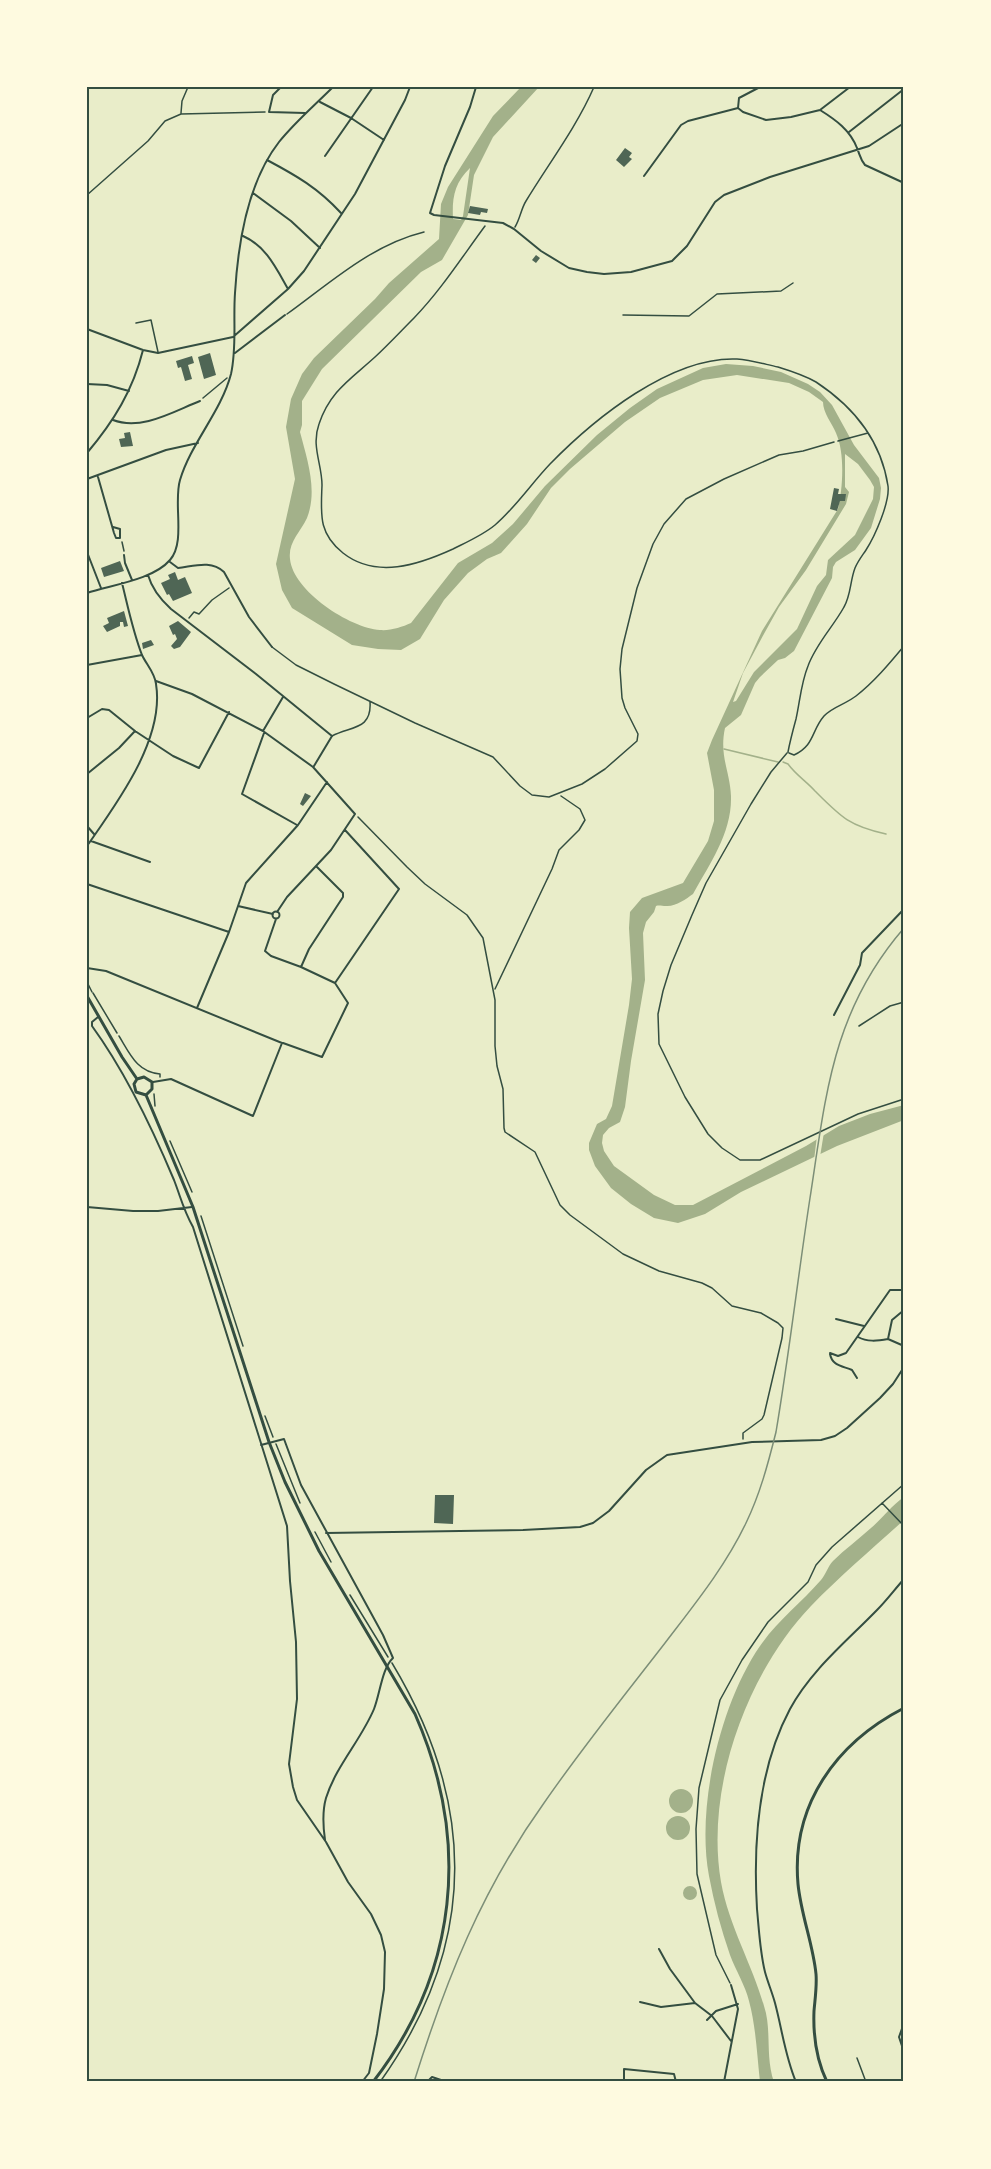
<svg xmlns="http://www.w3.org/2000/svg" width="991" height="2169" viewBox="0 0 991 2169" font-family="'Titillium Web',sans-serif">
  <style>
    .water { fill: #a3b18a; fill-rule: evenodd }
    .pier { fill: #e9edc9 }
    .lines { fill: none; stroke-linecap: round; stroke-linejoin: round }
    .stream { stroke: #a3b18a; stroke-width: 1.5 }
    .building { fill: #4f6655 }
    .path { stroke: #344e41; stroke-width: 1.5 }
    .service { stroke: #344e41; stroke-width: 1.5 }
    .minor { stroke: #344e41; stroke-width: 2 }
    .tertiary { stroke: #344e41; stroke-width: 3 }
    .secondary { stroke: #344e41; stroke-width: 3 }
    .rail { stroke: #7c8e77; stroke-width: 1.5 }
    .neatline { fill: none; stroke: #344e41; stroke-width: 2 }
  </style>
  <rect width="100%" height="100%" fill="#e9edc9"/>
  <path class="water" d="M521 87H539L493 137 474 175 468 215 442 260 421 272 322 369 302 401V425L300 432C307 459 318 490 307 518 300 533 288 542 290 559 293 591 350 628 380 630 390 631 402 627 411 623L458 563 492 543 513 524 545 486 597 435 630 408 657 389 703 368 726 364 753 366 781 372 808 384 820 392 832 405 854 445 879 478 881 488 880 499 871 528 855 550 836 562 833 567 832 578 794 651 785 658 778 660 760 677 755 683 741 715 725 728C719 756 730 771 731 796 732 833 710 863 693 894 686 899 675 907 666 906 662 906 659 905 656 906L654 912 646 922 643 933 645 980 631 1061 625 1107 620 1122 609 1128 603 1135 602 1143 604 1151 614 1166 654 1195 675 1205H693L806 1146 839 1126 870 1114 904 1105V1120L837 1146 741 1192 705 1214 678 1223 654 1218 631 1204 611 1188 595 1166 589 1150V1143L597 1124 606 1119 612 1106 629 1005 632 979 629 928 630 912 642 898 683 883 708 841 714 821V790L707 753 712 740 762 631 838 509C843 487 845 453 836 433 832 423 823 413 823 402L809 392 789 383 737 375 703 380 660 398 625 422 570 469 551 488 527 524 501 553 487 559 468 573 444 600 420 639 401 650 378 649 352 645 292 608 282 590 276 564 295 479 286 427 291 399 302 374 314 358 375 299 389 283 439 239 441 204 448 187 493 116ZM470 168 463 216 461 220 453 219C452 199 454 183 470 168ZM845 454 858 464 870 480 874 487 873 499 855 535 828 560 826 575 817 586 797 629 754 672 736 701 733 702 743 673 765 632 779 607 806 570 846 504 849 492 845 487Z
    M904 1497V1520C873 1548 840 1576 811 1606 746 1674 705 1789 721 1882 729 1926 752 1964 764 2006 772 2030 765 2056 774 2082H760C757 2055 756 2027 749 2001 745 1985 736 1971 730 1955 721 1929 714 1903 709 1876 696 1807 720 1704 760 1646 777 1621 801 1603 821 1580 826 1574 828 1566 833 1561 845 1549 859 1539 871 1528 883 1518 891 1506 904 1497Z
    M669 1801a12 12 0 1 1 24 0a12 12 0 1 1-24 0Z
    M666 1828a12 12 0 1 1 24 0a12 12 0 1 1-24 0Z
    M683 1893a7 7 0 1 1 14 0a7 7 0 1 1-14 0Z"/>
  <path class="pier" d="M824 1132 820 1157 814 1160 817 1136Z"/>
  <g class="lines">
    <path class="stream" d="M724 749 778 762
      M783 762 788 764C796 775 806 781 815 791 841 817 849 826 886 834"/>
  </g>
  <path class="building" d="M625 148 632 153 629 157 632 159 624 167 616 160Z
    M470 206 488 209 487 213 481 212 480 215 468 213Z
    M536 255 540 258 536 263 532 260Z
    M210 353 216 375 204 379 198 357Z
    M192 356 194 363 188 365 192 379 185 381 181 367 178 368 176 361Z
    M130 432 133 446 121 447 119 439 125 438 124 433Z
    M834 488 839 489 838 494H846L845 501H840L837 511 830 509Z
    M120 561 124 571 104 577 101 568Z
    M175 572 178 580 185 577 192 593 173 601 169 594 167 595 161 583 170 579 168 575Z
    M124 611 128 626 124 627 123 622H120V626L107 632 103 626 109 623 107 618Z
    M178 621 191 632 180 647 174 649 171 646 177 639 175 634 173 635 169 626Z
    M151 640 154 645 143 649 142 643Z
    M305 793 311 796 303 806 300 804Z
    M435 1495H454L453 1524 434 1523Z"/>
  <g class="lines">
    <path class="path" d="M181 113 182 101 188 87
      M87 195 148 141 165 121 181 114 265 112
      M485 226C462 257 441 290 414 318 401 331 388 345 375 357 351 379 330 391 319 424 311 446 322 464 322 485 321 514 318 533 343 553 376 579 418 565 453 549 467 542 483 535 495 525 515 508 531 484 550 464 594 419 671 356 737 359 751 360 764 364 778 367 791 371 804 375 816 382 854 407 881 440 888 486 890 502 875 536 866 550 862 556 858 561 855 568 850 581 851 595 844 607 833 627 816 644 808 666 801 683 800 701 796 719 793 730 790 741 788 752
      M515 227C520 219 521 209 526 201 549 163 576 128 594 87
      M287 314C330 283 371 245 424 232
      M623 315 689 316 717 294 781 291 793 283
      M203 398 227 378
      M838 441 868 433
      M122 542 124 551
      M189 618 194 612 199 614 212 600 229 588
      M787 753 771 772 751 804 706 883 692 915 671 965 663 991 658 1014 659 1044 685 1097 708 1134 722 1148 740 1160H760L858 1114 904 1099
      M789 753 794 755C815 745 811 731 824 716 832 707 846 704 856 696 874 682 889 664 904 646
      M358 817 407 867 425 884 467 915 483 938 495 1000V1046L497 1066 503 1089 504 1128 505 1132 535 1152 560 1205 570 1215 623 1254 659 1271 702 1283 712 1288 732 1306 761 1313 778 1323 783 1328 782 1338 764 1415 762 1419 743 1433V1439
      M87 982 92 992
      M495 989 552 869 559 850 579 830 585 820 580 809 561 796
      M859 1026 890 1006 904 1002
      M119 1036C130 1054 137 1072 160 1074V1077
      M154 1094 155 1106
      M170 1141 192 1192
      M201 1216 243 1346
      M265 1416 273 1437
      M276 1444 300 1503
      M882 1503 904 1526
      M315 1532 331 1562
      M350 1595 388 1657
      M730 1983 716 1955 697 1874 696 1829 699 1788 720 1700 742 1660 768 1622 808 1582 816 1565 832 1547 904 1484
      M380 2082C477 1946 478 1806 392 1663"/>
    <path class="service" d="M136 323 151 320 158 352
      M272 647 296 665 334 684 415 723 493 757 520 786 532 795 549 797 582 784 605 769 637 741 638 734 625 708 622 698 620 669 622 649 637 588 653 544 664 524 686 499 724 479 779 455 803 451 834 442
      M332 736C351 726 372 730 370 702
      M93 993 117 1033
      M857 2058 866 2082"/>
    <path class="minor" d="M281 87 273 95 269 112 305 113
      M476 87 470 107 445 166 430 213 434 215 503 223 514 229 541 251 569 268 587 272 604 274 631 272 672 261 687 246 715 202 724 195 770 177 869 146 904 123
      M320 102 351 118 384 140
      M738 108 743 112 766 120 791 117 820 110 850 87
      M738 108 739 98 760 87
      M820 110C836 120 850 130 857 148 860 155 860 159 865 165L904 183
      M849 132 904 89
      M325 156 373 87
      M267 160C297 176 318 188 341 213
      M644 176 681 125 688 121 738 108
      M253 193 291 221 320 248
      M243 236C266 246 276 268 288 289
      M87 329 143 350 158 353 233 337 288 289 304 271 355 194 405 100 410 87
      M235 353 285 315
      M87 384 107 385 129 391
      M113 420C142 431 174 411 200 401
      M87 453C114 421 133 390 143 350
      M98 477 114 533 116 538H120V529L113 527
      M87 479 166 450 198 443
      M87 552 101 588
      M124 555 125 563 132 580
      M170 562 178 568C195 566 211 560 224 572L249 617 272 647
      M148 575C152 589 160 599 171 609L256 674 332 736 314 766
      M87 593C111 585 153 580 170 560 186 542 173 503 180 480 191 443 221 412 231 374 237 347 233 320 235 293 238 243 247 183 279 142 295 122 315 105 333 87
      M87 665 142 655
      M156 681 192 694 263 731 313 767 355 814 331 850 287 897 277 912
      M87 718 102 709 109 710 135 731 173 756 199 768 229 712
      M263 731 283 697
      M264 733 242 794 297 825
      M87 774 119 748 135 731
      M87 826 94 834
      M91 841 150 862
      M87 846C117 803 165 739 156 684 155 673 146 664 142 655 133 632 128 607 122 583
      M87 884 229 932
      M238 906 273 914
      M272.5 915a3.5 3.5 0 1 1 7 0a3.5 3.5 0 1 1-7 0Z
      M276 919 265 951 271 956 301 967 335 983
      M301 967 309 949 343 897V893L317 867
      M87 968 106 971 282 1043 253 1116 171 1079 153 1082
      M335 983 399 889 345 830
      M197 1008 229 932 246 883 298 825 327 782
      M834 1015 860 965 862 953 904 909
      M98 1017 92 1022V1026C124 1070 153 1130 174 1180 181 1198 183 1209 193 1227L287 1526 290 1581 296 1642 297 1699 289 1764 293 1787 297 1800 326 1842 348 1882 371 1914 381 1935 385 1952 384 1989 377 2034 369 2073 362 2082
      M283 1043 322 1057 348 1003 335 983
      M87 1207 133 1211H158L192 1207
      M836 1319 864 1326
      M858 1337C867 1342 877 1341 888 1339L892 1320 904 1310
      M888 1339 904 1346
      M830 1353 838 1356 846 1353 890 1290H904
      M830 1354C832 1366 843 1366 852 1370L857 1378
      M261 1445 284 1439 301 1485 383 1635 393 1658C382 1668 380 1694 374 1709 361 1740 336 1766 326 1798 322 1812 323 1826 325 1840
      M326 1533 523 1530 580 1527 593 1523 609 1511 646 1470 667 1455 752 1442 821 1440 835 1436 847 1428 880 1398 893 1384 904 1367
      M659 1949 670 1969 695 2003 712 2016 731 2041
      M640 2002 661 2007 695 2003
      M707 2020 716 2011 738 2004
      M904 2023 899 2037 904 2052
      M427 2082 432 2077 447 2082
      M624 2082V2069L674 2074 676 2082
      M724 2082 738 2009 731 1985
      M796 2082C785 2056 782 2029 775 2003 772 1992 768 1983 765 1972 760 1952 759 1930 757 1909 753 1842 758 1769 790 1709 811 1670 847 1641 877 1610 887 1600 895 1589 904 1579"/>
    <path class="tertiary" d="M827 2082C816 2059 813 2036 814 2011 815 1999 817 1986 816 1974 813 1944 801 1915 798 1884 791 1805 836 1743 904 1708"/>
    <path class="secondary" d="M87 996 122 1057 137 1079
      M137 1079 144 1077 152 1082V1089L146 1095
      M137 1079 134 1084 136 1092 146 1095
      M146 1095 193 1207 269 1442 285 1482 319 1551 415 1714C471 1841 458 1972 373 2082"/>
    <path class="rail" d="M414 2082C446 1980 481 1891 544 1803 582 1748 624 1696 665 1643 694 1605 725 1567 746 1523 760 1494 768 1464 776 1432 789 1355 798 1276 810 1198 826 1095 832 1011 904 928"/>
  </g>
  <rect width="991" height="2169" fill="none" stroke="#fefae0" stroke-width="177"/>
  <rect x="88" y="88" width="814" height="1992" class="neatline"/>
</svg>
